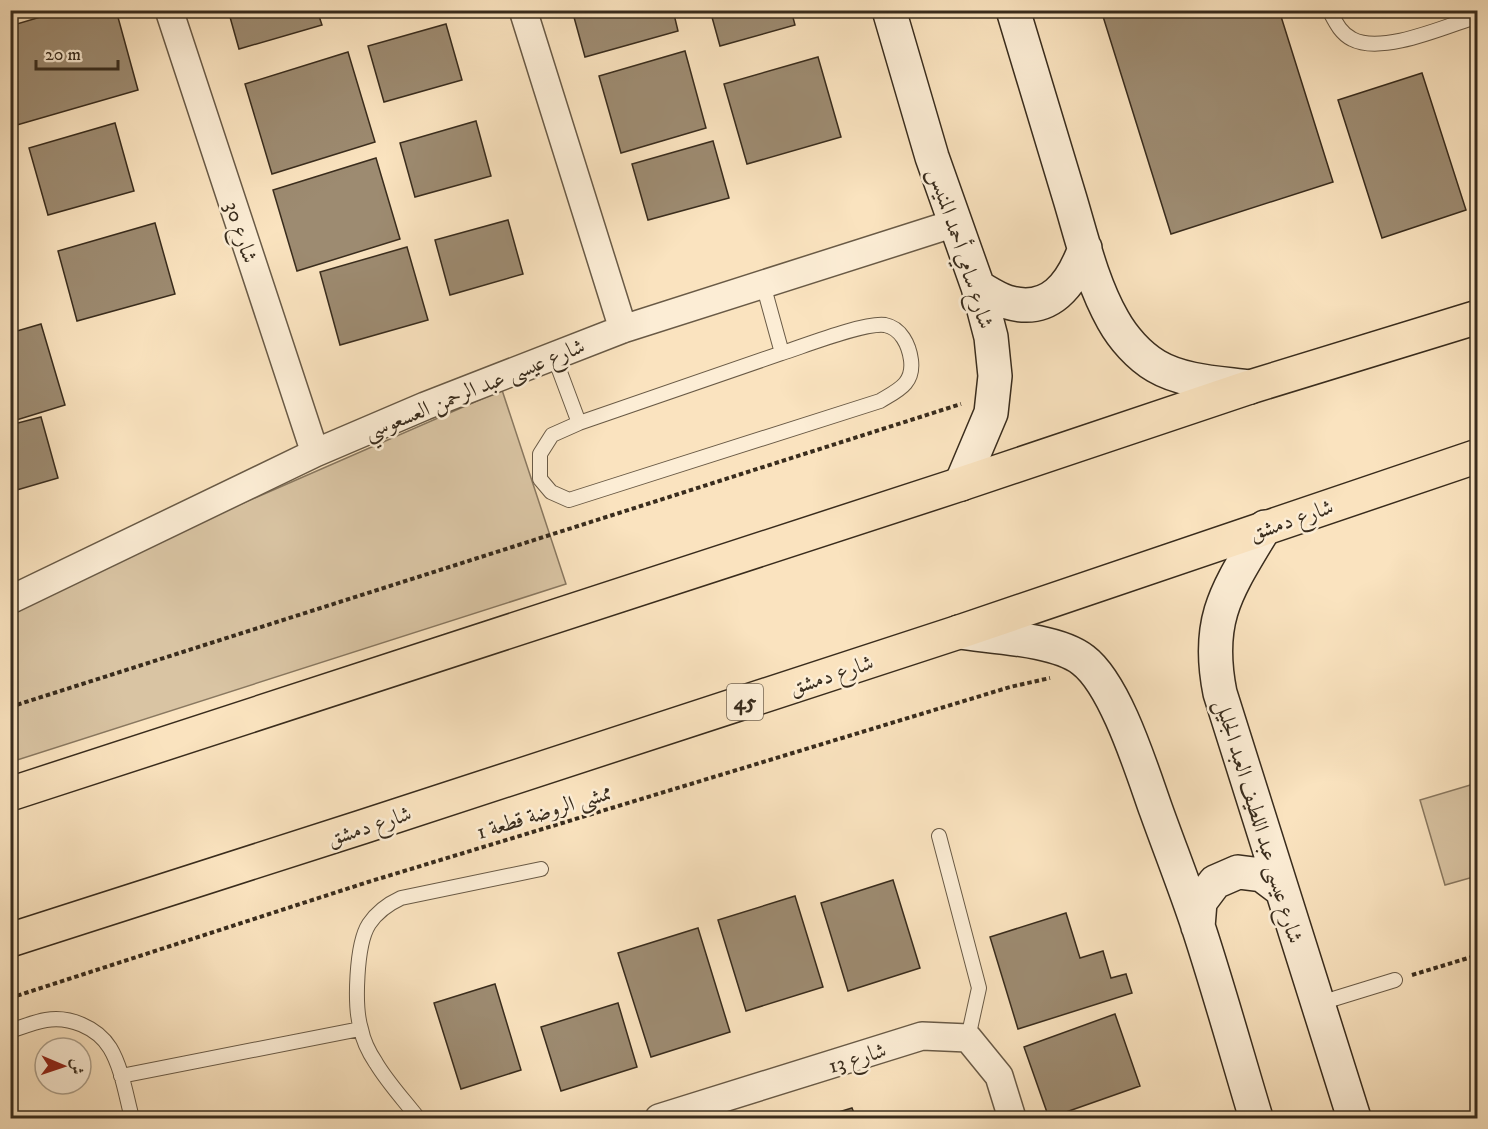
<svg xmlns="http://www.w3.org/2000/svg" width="1488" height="1129" viewBox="0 0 1488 1129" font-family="'IM FELL DW Pica',Amiri,serif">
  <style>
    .green { fill: #d9c4a3; stroke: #897860; stroke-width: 1.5 }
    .building { fill: #9d8b71; stroke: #392c1d; stroke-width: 1.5 }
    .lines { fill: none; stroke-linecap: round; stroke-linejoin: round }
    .lane-casing { stroke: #695a46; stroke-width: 16 }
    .street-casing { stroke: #695a46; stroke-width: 30 }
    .secondary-casing { stroke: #392c1d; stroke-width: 36 }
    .primary-casing { stroke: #392c1d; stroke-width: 36 }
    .path { stroke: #392c1d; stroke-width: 4; stroke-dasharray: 4.5 3; stroke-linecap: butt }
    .lane { stroke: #fcedd5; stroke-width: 14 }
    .street { stroke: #fcedd5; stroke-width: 27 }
    .secondary { stroke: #fcedd5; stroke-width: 33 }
    .primary { stroke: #fae3bf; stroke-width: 33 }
    .labels { text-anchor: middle; stroke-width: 5; stroke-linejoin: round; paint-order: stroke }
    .shield { fill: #fcedd5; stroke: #746654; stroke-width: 1.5 }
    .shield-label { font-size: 21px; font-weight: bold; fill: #392c1d }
    .street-label { font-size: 22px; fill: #392c1d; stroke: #fcedd5 }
  </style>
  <rect width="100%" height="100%" fill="#fae3bf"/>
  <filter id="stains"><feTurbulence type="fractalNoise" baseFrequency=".00333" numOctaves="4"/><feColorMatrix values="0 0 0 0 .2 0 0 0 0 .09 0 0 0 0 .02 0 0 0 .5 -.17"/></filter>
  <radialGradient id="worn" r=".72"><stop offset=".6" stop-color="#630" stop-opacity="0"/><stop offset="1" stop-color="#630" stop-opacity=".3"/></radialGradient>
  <path class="green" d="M502 390 566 584 11 762 10 605Z
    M1477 783V876L1445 885 1420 800Z"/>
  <path class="building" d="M64 10H116L138 90 10 127V26Z
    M228 10H317L322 25 239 49Z
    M572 10H673L678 31 585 57Z
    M710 10H791L795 25 720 46Z
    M1101 10H1279L1333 182 1171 234Z
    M446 24 462 80 384 102 368 46Z
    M685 51 706 128 621 153 599 76Z
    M348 52 375 142 272 174 245 84Z
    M818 57 841 137 747 164 724 84Z
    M1422 73 1466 210 1382 238 1338 100Z
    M476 121 491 176 415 197 400 143Z
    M115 123 134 191 48 215 29 148Z
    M713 141 729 198 648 220 632 164Z
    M376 158 400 239 297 271 273 190Z
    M508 220 523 274 450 295 435 240Z
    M155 223 175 294 77 321 58 251Z
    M407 247 428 320 340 345 320 272Z
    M41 324 65 405 10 422V333Z
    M41 417 58 478 10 492V425Z
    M893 880 920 968 848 991 821 903Z
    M795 896 823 987 746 1011 718 920Z
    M1066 913 1080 958 1103 951 1111 978 1126 974 1132 993 1018 1029 990 937Z
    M698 928 730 1032 651 1057 618 953Z
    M495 984 521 1070 461 1089 434 1003Z
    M618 1003 637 1067 561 1091 541 1027Z
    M1115 1014 1140 1086 1049 1118 1024 1047Z
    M852 1108 856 1118H819Z"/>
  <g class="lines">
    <g class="lane-casing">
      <path id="lane" d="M1329 10C1335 21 1340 33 1352 39 1382 55 1446 26 1478 16
        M763 284 782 353 579 423 552 435 540 454V479L551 492 569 500 880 401C898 390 914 384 911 360 909 345 901 328 885 325 865 322 804 346 782 353
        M554 356 579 423
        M939 836 979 988 968 1038
        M1317 1004 1395 980
        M10 1031C22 1027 34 1022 46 1020 69 1016 97 1027 110 1048 122 1068 126 1096 132 1118
        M121 1076 360 1029
        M418 1118C404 1100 388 1083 376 1063 370 1054 363 1040 361 1029 354 1007 356 944 369 924 377 912 388 904 401 898L541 869"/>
    </g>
    <g class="street-casing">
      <path id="street" d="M169 10 315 453
        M523 10 623 329
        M10 600 315 453 425 406 623 329 955 223
        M659 1118 922 1036 968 1038 999 1076 1012 1118"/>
    </g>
    <g class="secondary-casing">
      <path id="secondary" d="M889 10 932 157 978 287 991 337 995 376 991 413 961 484
        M1013 10C1032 73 1051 136 1070 199 1082 239 1092 283 1113 320 1123 338 1139 356 1156 366 1183 382 1220 383 1250 387
        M978 287C987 292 997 299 1007 302 1050 315 1072 284 1085 248
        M1265 527C1228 589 1205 618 1220 693L1354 1118
        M959 632C993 637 1056 639 1083 660 1116 685 1142 771 1156 810 1170 849 1185 887 1198 926 1219 990 1237 1055 1256 1118
        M1198 927 1200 902 1215 882 1238 872 1262 875 1282 890"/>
    </g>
    <g class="primary-casing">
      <path id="primary" d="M10 794 961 484 1250 387 1478 317
        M10 940 362 827 959 632 1478 456"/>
    </g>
    <path class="path" d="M10 707 961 404
      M1412 975 1478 955
      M10 998 368 882 1010 687 1050 678"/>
    <use href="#lane" class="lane"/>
    <use href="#street" class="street"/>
    <use href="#secondary" class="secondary"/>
    <use href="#primary" class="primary"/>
  </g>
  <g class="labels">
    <rect class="shield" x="727" y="684" width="36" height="36" rx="4.5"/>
    <g class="shield-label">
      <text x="745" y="709">45</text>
    </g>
    <g class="street-label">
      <text transform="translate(242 232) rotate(72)" y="8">شارع 30</text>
      <text transform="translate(962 248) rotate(72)" y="8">شارع سامي أحمد المنيس</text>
      <text transform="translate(474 388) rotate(-22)" y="8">شارع عيسى عبد الرحمن العسعوسي</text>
      <text transform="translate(1291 519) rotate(-19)" y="8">شارع دمشق</text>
      <text transform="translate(831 674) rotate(-18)" y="8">شارع دمشق</text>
      <text transform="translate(544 811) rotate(-17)" y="8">ممشى الروضة قطعة 1</text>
      <text transform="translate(1260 821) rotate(73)" y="8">شارع عيسى عبد اللطيف العبد الجليل</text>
      <text transform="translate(369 825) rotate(-18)" y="8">شارع دمشق</text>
      <text transform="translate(857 1057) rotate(-17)" y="8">شارع 13</text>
    </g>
  </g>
  <rect width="1488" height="1129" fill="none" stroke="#fae3bf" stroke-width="36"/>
  <rect x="12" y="12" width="1464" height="1105" fill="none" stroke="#392c1d" stroke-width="3"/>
  <rect x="18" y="18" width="1452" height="1093" fill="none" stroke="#392c1d" stroke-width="1.5"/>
  <g transform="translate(63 1066) rotate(92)"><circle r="28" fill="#fcedd5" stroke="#aea08b" stroke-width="1.5"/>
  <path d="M0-4.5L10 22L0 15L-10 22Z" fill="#8f2418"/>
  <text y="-9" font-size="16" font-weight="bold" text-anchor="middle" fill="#392c1d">ش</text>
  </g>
  <path d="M36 60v9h82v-9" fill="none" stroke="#392c1d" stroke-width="3"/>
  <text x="45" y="60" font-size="18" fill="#392c1d" stroke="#fcedd5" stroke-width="4.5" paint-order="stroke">20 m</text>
  <rect width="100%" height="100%" filter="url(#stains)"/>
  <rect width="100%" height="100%" fill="url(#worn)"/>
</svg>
